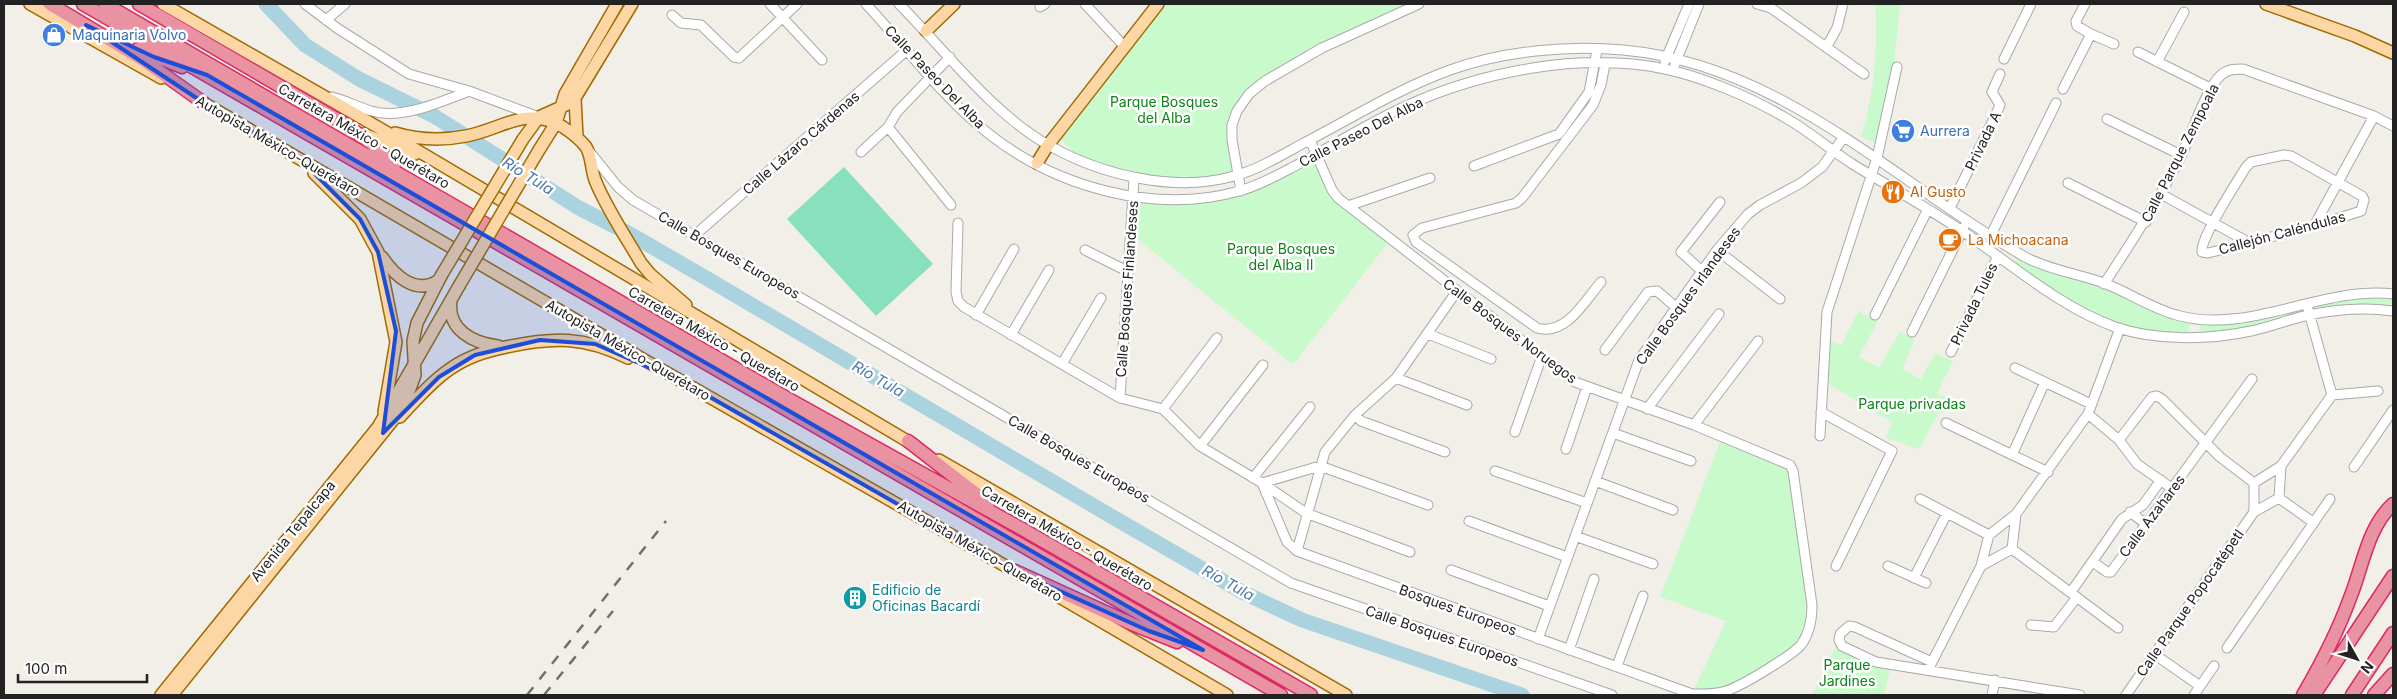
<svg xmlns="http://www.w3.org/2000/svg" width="2397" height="699" viewBox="0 0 2397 699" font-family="Inter,sans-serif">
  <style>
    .park { fill: #c8facc }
    .pitch { fill: #88e0be }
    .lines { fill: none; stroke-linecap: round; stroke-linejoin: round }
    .river { stroke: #aad3df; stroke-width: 15 }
    .minor-casing { stroke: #a9a9a9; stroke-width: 11 }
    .major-casing { stroke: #a06b00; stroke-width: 14 }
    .highway-casing { stroke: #dc2a67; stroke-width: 15 }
    .minor { stroke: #fff; stroke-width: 9 }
    .major { stroke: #fcd6a4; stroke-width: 11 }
    .highway { stroke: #e892a2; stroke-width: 12 }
    .rail { stroke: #707070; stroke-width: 2.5; stroke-dasharray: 10 10; stroke-linecap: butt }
    .major-bridge-casing { stroke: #a06b00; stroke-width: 14; stroke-linecap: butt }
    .major-bridge { stroke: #fcd6a4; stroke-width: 11 }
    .marked { fill: #1d4ed8; fill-opacity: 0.2; stroke: #1d4ed8; stroke-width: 4; stroke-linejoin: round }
    .labels { text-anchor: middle; stroke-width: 5; stroke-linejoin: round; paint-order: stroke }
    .shop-label { font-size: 14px; fill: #366cbe; stroke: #fff; text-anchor: start }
    .street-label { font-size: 14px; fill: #222; stroke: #fff }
    .park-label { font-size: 14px; fill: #0c8416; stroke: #fff }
    .food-label { font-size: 14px; fill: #c56008; stroke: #fff; text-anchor: start }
    .culture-label { font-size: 14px; fill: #0d838f; stroke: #fff; text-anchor: start }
    .water-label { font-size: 15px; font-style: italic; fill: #4a7aab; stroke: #fff }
  </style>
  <rect width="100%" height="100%" fill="#f2efe9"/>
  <path class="park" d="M1158 4H1419L1322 49 1249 94 1232 125 1237 176C1192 185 1136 186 1093 167 1081 161 1069 146 1058 137Z
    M1875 4H1900L1894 64 1875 143 1861 137C1874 95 1878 48 1875 4Z
    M1317 154 1332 190 1391 239 1293 365 1130 233 1133 197 1199 198 1240 191Z
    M2019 257 2097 284 2190 323 2188 333 2148 332 2099 319 2062 301 2014 265Z
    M2370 298 2393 299 2392 307 2314 313 2313 305Z
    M2303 307 2305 315 2240 331 2199 333 2200 322Z
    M1858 311 1878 321 1859 357 1879 367 1900 331 1915 340 1902 369 1921 379 1935 353 1953 361 1937 394 1947 398 1919 449 1886 438 1892 422 1828 384 1829 339 1841 346Z
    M1722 437 1790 465 1812 605 1802 643 1740 684 1692 694 1726 621 1660 597Z
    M1839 640 1891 665 1884 695H1812Z"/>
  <path class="pitch" d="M844 167 933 264 876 316 787 219Z"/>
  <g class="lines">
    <path class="river" d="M266 4 305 45 359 79 434 116 579 208 630 234 706 278 1104 512 1244 593 1302 620 1522 695"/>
    <g class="minor-casing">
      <path id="minor" d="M305 4 337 28 409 74 469 91 536 116
        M770 4 822 60
        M866 4C906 47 942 97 989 134 1056 187 1155 215 1239 191 1258 186 1276 176 1293 167 1331 147 1368 123 1406 106 1483 71 1581 52 1665 69 1703 77 1750 97 1784 117 1808 130 1830 150 1854 165 1895 190 1939 214 1978 242 2022 273 2064 308 2115 327 2156 341 2209 340 2251 331 2271 327 2289 319 2309 315 2337 309 2365 307 2393 311
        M899 4C945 50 992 114 1050 146 1102 175 1175 193 1234 176 1257 170 1280 156 1302 144 1350 119 1398 89 1450 70 1503 51 1567 45 1623 50 1781 64 1894 182 2025 257 2049 270 2079 274 2104 283 2130 293 2154 310 2180 316 2252 334 2321 286 2393 294
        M1085 4 1124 46
        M1757 4 1771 8 1864 74
        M1040 7 1045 4
        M672 15 681 23 701 25 734 57 739 58 797 4
        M326 20 345 4
        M2091 34 2114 44
        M1827 46 1837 28 1843 4
        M2138 52 2212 89
        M2004 59 2031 4
        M1665 61 1689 4
        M2157 62 2184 12
        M1675 64 1699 4
        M2063 89 2091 34 2077 26 2076 21 2085 4
        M331 97C345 100 357 107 371 111 402 120 440 102 469 91
        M2107 119 2181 155
        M888 127 951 205
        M1310 140 1332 190 1338 198 1575 382 1694 425 1790 465 1793 471 1812 605C1812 619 1810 633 1801 645 1791 656 1742 686 1726 691 1715 695 1703 694 1692 694L1297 551 1287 542 1262 483 1320 466 1428 505
        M589 151 618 187 633 200 1291 583 1612 695
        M861 152 888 127 897 112 950 57
        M2284 155 2291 156 2362 196 2364 200 2361 211 2314 226 2208 253 2202 252C2200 238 2237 182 2246 167L2251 162Z
        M1474 166 1559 134 1589 92 1597 50
        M2068 183 2146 222
        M1241 191 1232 140V125L1237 111 1249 94 1265 81 1322 48 1419 4
        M2161 194 2248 242
        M1348 206 1430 178
        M1950 208 1998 110 2000 105 1992 92 2000 74
        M958 223 956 292 958 301 964 307 1120 398 1163 409 1200 446 1262 483 1306 513 1410 552
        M2314 226 2374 116
        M695 235 907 50
        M1991 235 2056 103
        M1085 250 1127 271
        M1717 250 1780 299
        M1704 273 1681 252 1720 202
        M1601 282C1584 302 1566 336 1537 328L1416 242 1413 235 1422 228 1516 203 1522 198 1593 105 1601 85 1605 64
        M2104 284C2132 242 2158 201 2181 156 2191 136 2206 88 2221 75 2228 69 2235 69 2243 69L2374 116 2393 126
        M976 315 1014 249
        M1875 315 1927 211
        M1912 332 1964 227
        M1428 334 1491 359
        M1011 335 1049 270
        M1605 350 1648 292 1657 291 1677 308
        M1951 352 1998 256
        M1062 364 1101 298
        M2015 368 2091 404
        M1396 378 1467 405
        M2332 395 2378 391
        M1120 398 1134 179
        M1163 409 1217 338
        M1647 409 1719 314
        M1821 412 1892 451 1836 566
        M2088 414 2119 440 2137 464 2173 489
        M1355 415 1361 421 1445 452
        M1946 423 2048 472
        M1694 425 1758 341
        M1515 432 1542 356
        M1613 433 1691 461
        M1820 436 1827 312 1877 158 1897 67
        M2119 440 2152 397 2157 396 2162 399 2220 457 2254 483
        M1200 446 1263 365
        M1566 449 1587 387
        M2012 455 2045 382
        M2354 467 2393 410
        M1495 471 1587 503
        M1253 478 1310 407
        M1595 481 1673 510
        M2279 498 2314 523
        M1920 499 1989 535
        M2130 512 2146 524
        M2254 512V483L2281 466 2332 395 2308 309
        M1469 521 1567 557
        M1575 536 1653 564
        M2012 549 2118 628
        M1297 551 1325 452 1355 415 1396 378 1457 291
        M2093 562 2107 572H2111L2252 379
        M1888 566 1926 583
        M1981 566 2012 549 2016 514
        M1451 570 1549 606
        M1914 578 1947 513
        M2071 592 2122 519 2143 505 2161 480
        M2031 625 2054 627 2077 597
        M1538 639 1639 360 1717 250 1748 214 1760 205 1801 183 1822 167 1844 137
        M2227 648 2330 499
        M1569 650 1594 579
        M2154 654 2200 686
        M1932 662 1855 627 1849 626 1840 634 1839 640 1842 646 1876 662 2080 695
        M1617 666 1643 596
        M1928 670 1981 566 1989 535 2016 514 2088 414 2120 328
        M1992 695 1995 680
        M2126 695 2254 512 2279 498 2281 466
        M2194 695 2214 666"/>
    </g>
    <g class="major-casing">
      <path id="major" d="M30 4 161 78
        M163 4 381 129 914 445
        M2266 4 2355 36 2393 53
        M926 31 954 4
        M575 98 577 137
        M197 99 641 358 1023 576
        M395 133C419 140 441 141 466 136 503 129 526 105 563 127 572 133 580 139 586 147 592 157 591 169 595 180 605 206 627 239 641 263L650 274 686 305
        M364 134 415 154
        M523 139 539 117 568 104 575 98 632 4
        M539 150 556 123 565 94 617 4
        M1037 163 1048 145 1158 4
        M314 173 360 219 378 252 396 342 384 412
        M382 257C395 276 416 296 439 280
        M451 301C447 330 473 343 498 346
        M400 417C416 400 431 382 450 369 467 357 485 351 506 347 553 337 584 336 628 358
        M939 460 1346 695
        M1056 595 1227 695
        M161 695 378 427 459 286
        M172 695 393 420 410 389 415 375 413 341 417 323 441 276"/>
    </g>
    <g class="highway-casing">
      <path id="highway" d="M50 4 142 59 204 103
        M83 4 1281 695
        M105 4 792 401 1024 530 1311 695
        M139 4 345 124 371 143 394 165
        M138 49 182 67
        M908 441 988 503
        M1015 571 1132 624 1177 642
        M2303 695C2321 664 2338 631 2350 598 2363 566 2367 528 2393 504
        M2314 695 2393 576
        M2352 695 2393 633
        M2374 695 2393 674"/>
    </g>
    <use href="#minor" class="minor"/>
    <use href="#major" class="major"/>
    <use href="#highway" class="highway"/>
    <path class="rail" d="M527 695 666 521
      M544 695 613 611"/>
    <g class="major-bridge-casing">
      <path id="major-bridge" d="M441 276 523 139
        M459 286 539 150"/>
    </g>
    <use href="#major-bridge" class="major-bridge"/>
  </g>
  <path class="marked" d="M86 25 154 57 207 75 1203 650 1149 631 1015 571 687 384 595 344 540 340 475 355 439 377 383 433 396 331 378 252 360 219 301 160 204 103Z"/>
  <defs>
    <g id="shop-disc" transform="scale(1.25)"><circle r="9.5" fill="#3f7fe0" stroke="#fff"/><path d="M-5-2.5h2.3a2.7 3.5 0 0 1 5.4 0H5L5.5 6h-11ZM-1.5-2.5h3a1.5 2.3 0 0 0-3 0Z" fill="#fff"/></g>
    <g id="supermarket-disc" transform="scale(1.25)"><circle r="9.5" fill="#3f7fe0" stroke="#fff"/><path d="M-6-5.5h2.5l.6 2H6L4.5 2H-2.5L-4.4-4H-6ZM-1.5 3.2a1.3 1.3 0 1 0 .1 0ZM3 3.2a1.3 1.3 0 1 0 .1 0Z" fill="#fff"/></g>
    <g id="restaurant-disc" transform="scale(1.25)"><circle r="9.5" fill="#e8710a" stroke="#fff"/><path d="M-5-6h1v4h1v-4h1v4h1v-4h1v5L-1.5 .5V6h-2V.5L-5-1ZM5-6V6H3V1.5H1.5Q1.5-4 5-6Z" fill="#fff"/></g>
    <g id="cafe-disc" transform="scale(1.25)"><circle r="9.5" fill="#e8710a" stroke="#fff"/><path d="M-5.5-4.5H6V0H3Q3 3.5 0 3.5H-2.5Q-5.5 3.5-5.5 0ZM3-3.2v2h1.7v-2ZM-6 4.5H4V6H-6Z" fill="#fff"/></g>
    <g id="building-disc" transform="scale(1.25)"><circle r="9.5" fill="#0f9aa8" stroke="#fff"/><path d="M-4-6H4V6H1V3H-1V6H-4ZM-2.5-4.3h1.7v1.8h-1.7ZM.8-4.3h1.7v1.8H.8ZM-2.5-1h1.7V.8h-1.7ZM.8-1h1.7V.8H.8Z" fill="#fff"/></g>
  </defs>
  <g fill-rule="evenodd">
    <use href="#shop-disc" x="54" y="35"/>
    <use href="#supermarket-disc" x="1903" y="131"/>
    <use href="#restaurant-disc" x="1893" y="192"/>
    <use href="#cafe-disc" x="1950" y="240"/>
    <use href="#building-disc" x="855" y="598"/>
  </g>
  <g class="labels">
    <g class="shop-label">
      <text x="72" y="40">Maquinaria Volvo</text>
      <text x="1920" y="136">Aurrera</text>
    </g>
    <g class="street-label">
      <text transform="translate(935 77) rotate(46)" y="5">Calle Paseo Del Alba</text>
      <text transform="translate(1361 132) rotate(-27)" y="5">Calle Paseo Del Alba</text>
      <text transform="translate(364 136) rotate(30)" y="5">Carretera México - Querétaro</text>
      <text transform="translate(1983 141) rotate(-64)" y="5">Privada A</text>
      <text transform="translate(801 143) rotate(-41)" y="5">Calle Lázaro Cárdenas</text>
      <text transform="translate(278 146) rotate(30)" y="5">Autopista México-Querétaro</text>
      <text transform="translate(2180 153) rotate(-63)" y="5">Calle Parque Zempoala</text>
      <text transform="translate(2282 233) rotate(-15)" y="5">Callejón Caléndulas</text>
      <text transform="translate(729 255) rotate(30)" y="5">Calle Bosques Europeos</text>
      <text transform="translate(1127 289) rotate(-86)" y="5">Calle Bosques Finlandeses</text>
      <text transform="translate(1688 296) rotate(-54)" y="5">Calle Bosques Irlandeses</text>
      <text transform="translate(1974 304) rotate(-64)" y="5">Privada Tules</text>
      <text transform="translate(1510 331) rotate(37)" y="5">Calle Bosques Noruegos</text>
      <text transform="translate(714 339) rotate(30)" y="5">Carretera México - Querétaro</text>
      <text transform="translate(628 350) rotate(30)" y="5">Autopista México-Querétaro</text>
      <text transform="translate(1079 459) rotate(30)" y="5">Calle Bosques Europeos</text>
      <text transform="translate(2152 516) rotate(-53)" y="5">Calle Azahares</text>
      <text transform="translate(293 531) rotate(-51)" y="5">Avenida Tepalcapa</text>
      <text transform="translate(1067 538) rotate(30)" y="5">Carretera México - Querétaro</text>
      <text transform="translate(980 551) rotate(30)" y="5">Autopista México-Querétaro</text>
      <text transform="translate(2190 603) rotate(-55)" y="5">Calle Parque Popocatépetl</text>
      <text transform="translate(1458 610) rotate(20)" y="5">Bosques Europeos</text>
      <text transform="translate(1442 636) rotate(19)" y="5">Calle Bosques Europeos</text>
    </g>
    <g class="park-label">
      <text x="1164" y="107">Parque Bosques<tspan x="1164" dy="16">del Alba</tspan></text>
      <text x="1281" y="254">Parque Bosques<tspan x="1281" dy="16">del Alba II</tspan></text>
      <text x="1912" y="409">Parque privadas</text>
      <text x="1847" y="670">Parque<tspan x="1847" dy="16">Jardines</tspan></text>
    </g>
    <g class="food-label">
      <text x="1910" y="197">Al Gusto</text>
      <text x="1968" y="245">La Michoacana</text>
    </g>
    <g class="culture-label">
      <text x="872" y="595">Edificio de<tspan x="872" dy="16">Oficinas Bacardí</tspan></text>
    </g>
    <g class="water-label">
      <text transform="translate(528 176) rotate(32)" y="5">Río Tula</text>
      <text transform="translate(878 379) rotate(30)" y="5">Río Tula</text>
      <text transform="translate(1228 583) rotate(29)" y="5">Río Tula</text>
    </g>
  </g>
  <rect width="2397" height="699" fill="none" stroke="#222222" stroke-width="10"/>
  <g transform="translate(2357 659) rotate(129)" stroke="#ffffff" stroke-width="4" paint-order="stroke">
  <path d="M0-4L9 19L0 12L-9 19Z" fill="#222222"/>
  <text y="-8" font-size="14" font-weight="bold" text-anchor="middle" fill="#222222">N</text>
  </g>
  <path d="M18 674v8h129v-8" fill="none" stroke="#222222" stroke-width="2.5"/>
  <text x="25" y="674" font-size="15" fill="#222222" stroke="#ffffff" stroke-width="4" paint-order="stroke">100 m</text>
</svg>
